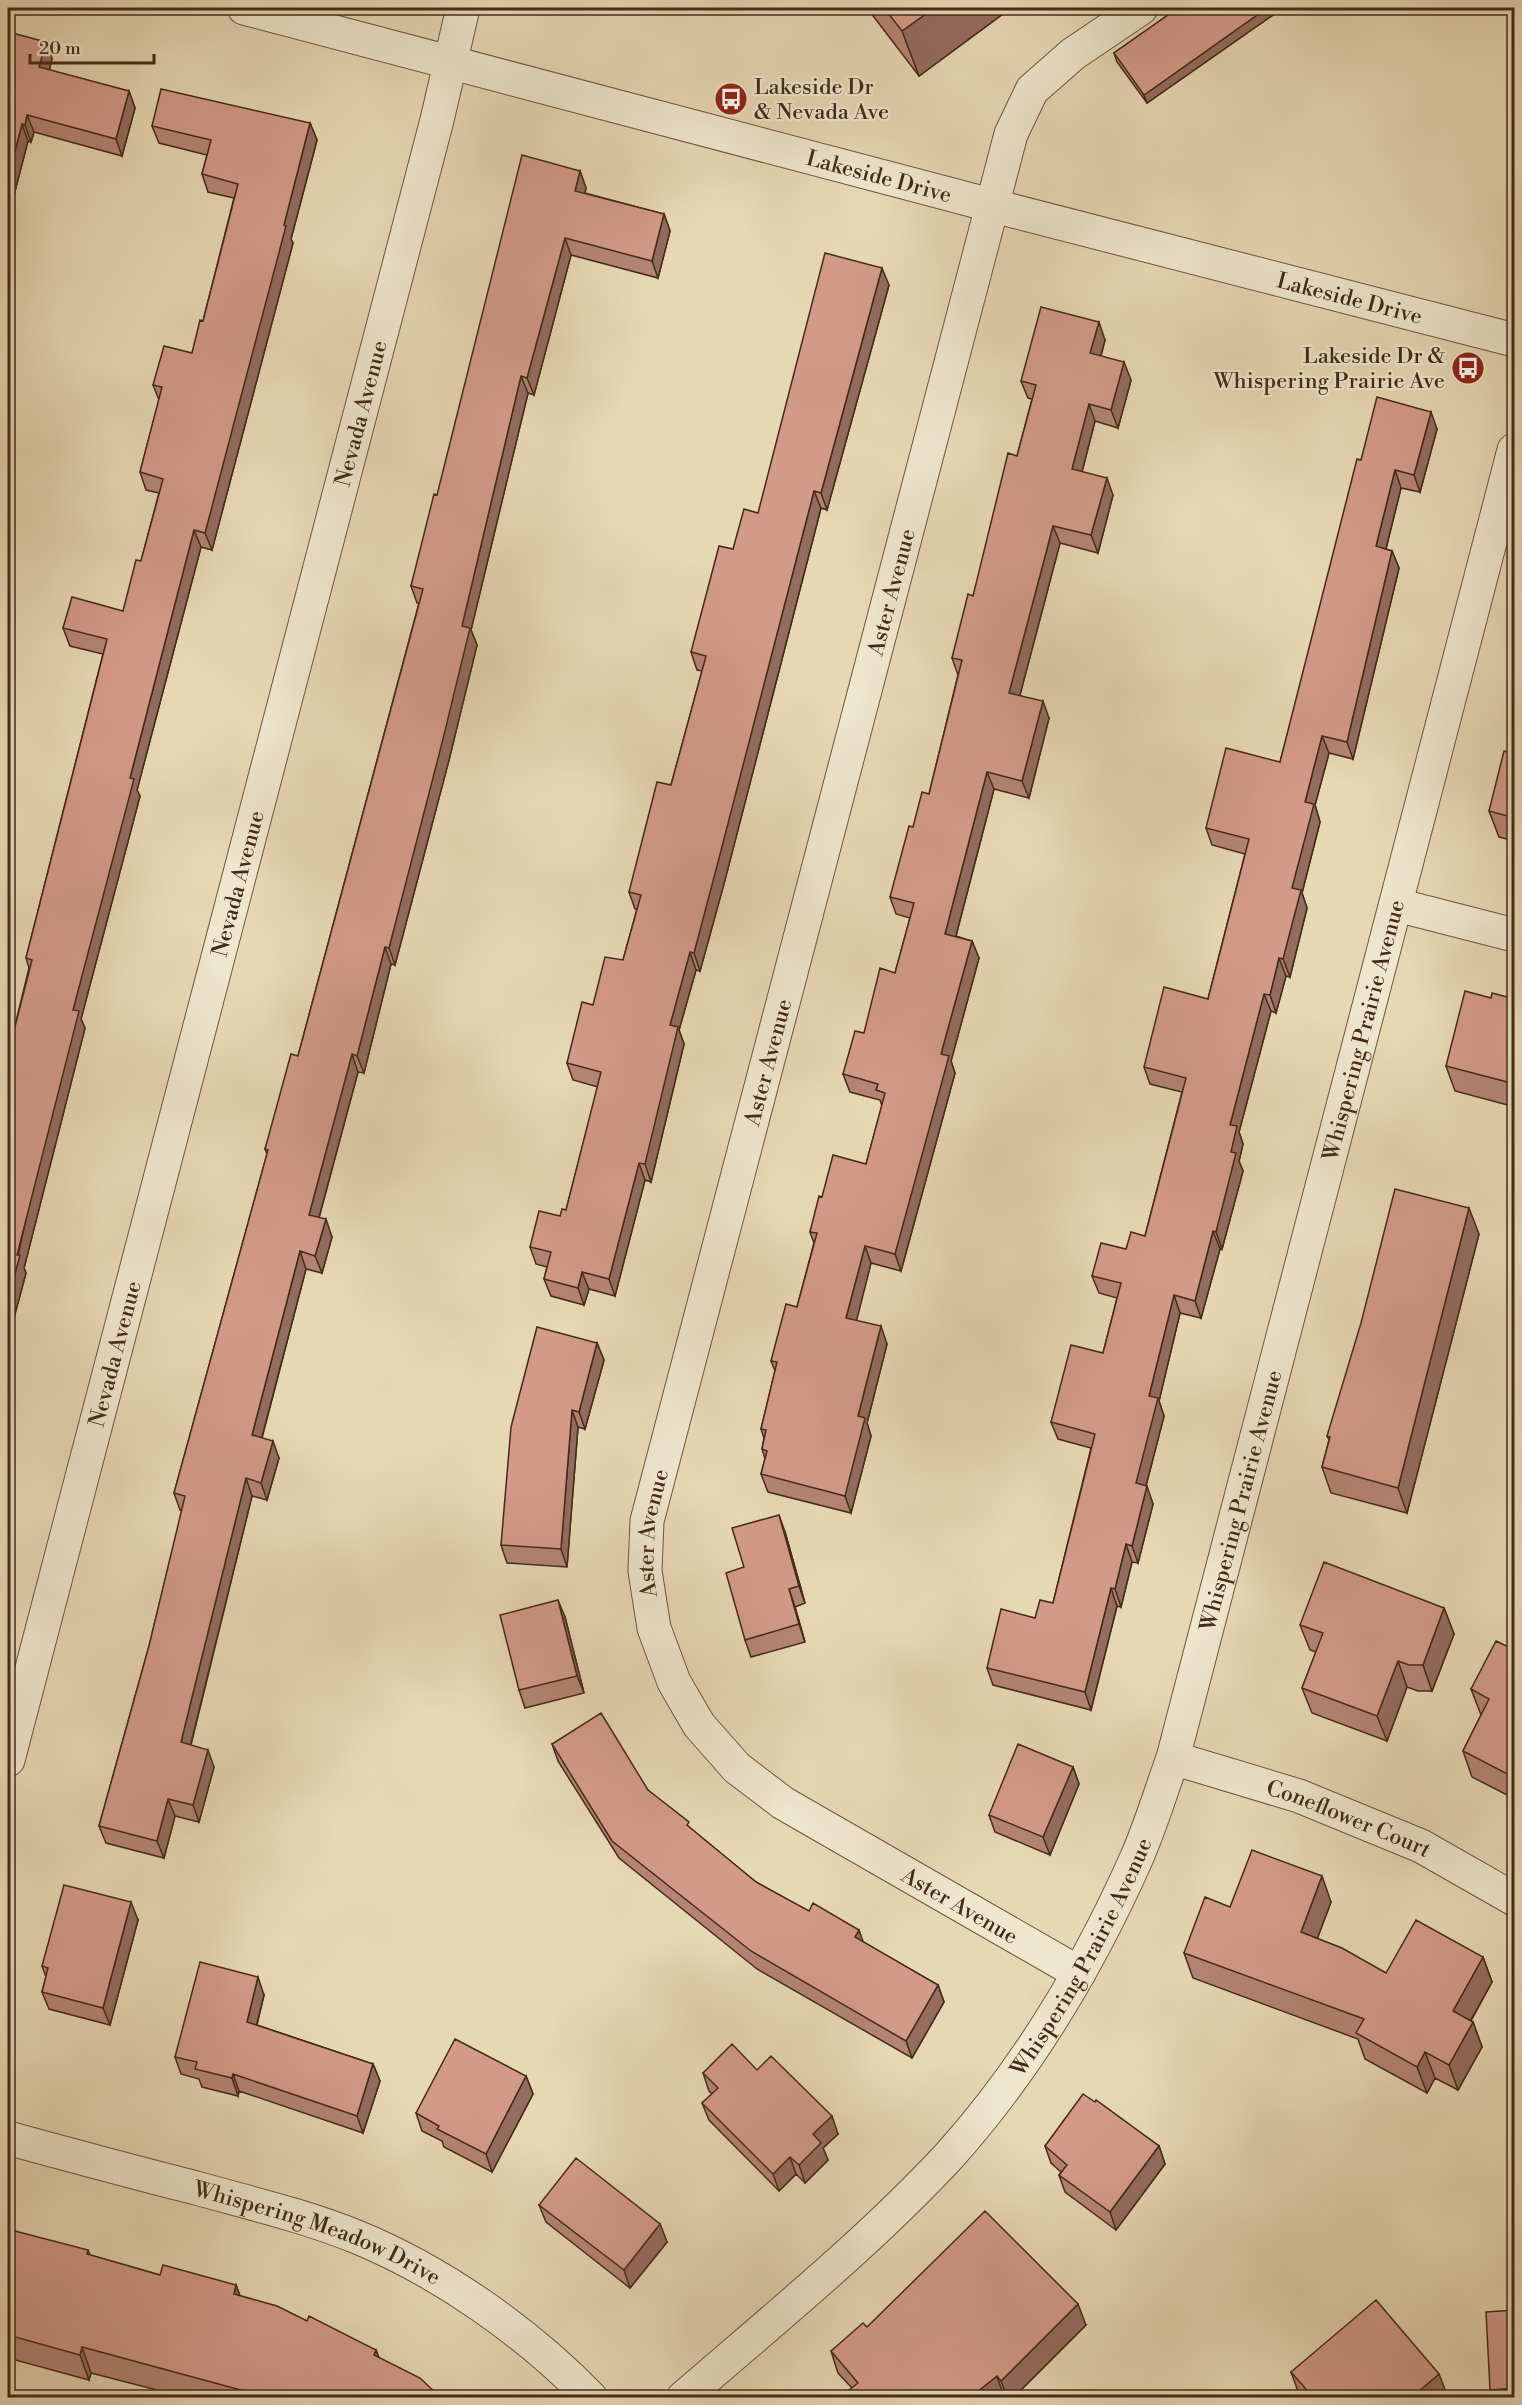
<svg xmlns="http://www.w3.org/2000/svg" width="1522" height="2405" viewBox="0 0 1522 2405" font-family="'Libre Bodoni',serif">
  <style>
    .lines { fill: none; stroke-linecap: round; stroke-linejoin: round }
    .minor-casing { stroke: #6d563f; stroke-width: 35 }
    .tertiary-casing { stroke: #6d563f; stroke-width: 35 }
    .minor { stroke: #efe6ce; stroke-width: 33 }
    .tertiary { stroke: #efe6ce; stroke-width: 33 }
    .wall { fill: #b58476; stroke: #442a18; stroke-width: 1.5 }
    .shaded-wall { fill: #946c60; stroke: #442a18; stroke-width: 1.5 }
    .building { fill: #d39a89; stroke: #442a18; stroke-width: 1.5 }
    .labels { text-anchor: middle; stroke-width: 4.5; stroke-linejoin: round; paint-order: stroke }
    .poi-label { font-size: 22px; fill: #442a18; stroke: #efe6ce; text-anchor: start }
    .street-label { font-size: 22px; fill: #442a18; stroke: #efe6ce }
  </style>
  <rect width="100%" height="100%" fill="#e7d8b4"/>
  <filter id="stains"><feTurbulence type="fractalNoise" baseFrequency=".00333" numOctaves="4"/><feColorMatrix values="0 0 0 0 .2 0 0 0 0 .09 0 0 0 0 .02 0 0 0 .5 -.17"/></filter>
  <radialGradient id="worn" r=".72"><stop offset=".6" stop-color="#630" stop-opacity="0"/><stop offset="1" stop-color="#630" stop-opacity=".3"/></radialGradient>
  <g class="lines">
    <g class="minor-casing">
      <g id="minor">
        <path d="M1397 905 1514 935"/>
        <path id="s1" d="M1173 1758 1299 1796 1421 1846 1514 1899"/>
        <path id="s2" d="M8 1760 437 120 463 8"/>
        <path id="s3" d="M1079 1973 783 1803 737 1768 699 1725 674 1682 654 1628 645 1571 647 1521 1011 134 1032 90 1073 54 1141 8"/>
        <path id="s4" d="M8 2138C70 2155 133 2172 196 2188 250 2203 305 2216 357 2237 442 2272 527 2332 591 2398"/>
        <path id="s5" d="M683 2398C774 2319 867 2244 949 2156 1027 2069 1090 1963 1137 1857 1151 1825 1161 1791 1173 1758L1514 450"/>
      </g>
    </g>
    <g class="tertiary-casing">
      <g id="tertiary">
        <path id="s6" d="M244 8 994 206 1514 340"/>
      </g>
    </g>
    <use href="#minor" class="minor"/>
    <use href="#tertiary" class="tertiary"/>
  </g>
  <path class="wall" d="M867 8H1011L919 76Z
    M1178 8H1283L1147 103 1117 62 1114 53Z
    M8 32 46 42 52 59 49 70 129 91 135 108 122 156 34 132 31 142 28 141 8 218Z
    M310 123 317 140 291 239 293 243 212 550 201 547 137 790 140 796 81 1019 85 1028 24 1268 26 1273 8 1340V1054L29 968 26 958 103 654 70 646 63 628 123 611 141 561 159 493 146 490 140 472 159 400 153 385 192 353 203 321 234 198 208 192 202 174 207 155 159 143 152 126Z
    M580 171 586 188 585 193 664 214 670 231 658 278 571 255 534 395 528 393 471 630 477 645 449 760 395 965 391 964 364 1073 358 1072 319 1218 332 1237 322 1273 306 1269 262 1438 279 1458 267 1500 252 1496 191 1745 214 1767 199 1822 175 1816 164 1858 106 1843 99 1826 149 1646 182 1511 180 1510 174 1493 267 1154 265 1149 298 1056 419 603H417L411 586 437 495Z
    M889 285 827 510 821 508 725 880 700 971 696 970 679 1030 684 1044 651 1182 645 1180 615 1296 589 1289 584 1305 551 1296 544 1279 547 1267 536 1264 530 1247 566 1210 598 1087 573 1080 567 1063 593 1005 623 960 637 909H635L629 892 671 785 702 671 697 670 691 652 733 549 758 513Z
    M1105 340 1101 356 1131 380 1118 428 1095 421 1082 472 1113 495 1098 553 1060 543 1020 695 1049 718 1029 798 994 789 956 936 972 941 979 958 951 1061 955 1073 901 1271 871 1263 856 1320 887 1344 867 1423 871 1436 851 1513 768 1492 761 1474 765 1459 762 1449 764 1438 761 1429 775 1371 771 1361 797 1307 814 1243 810 1232 822 1197 866 1164 882 1106 880 1100 850 1092 843 1074 895 973 910 918 896 914 890 897 929 794 958 675 952 658 973 596 1017 456 1032 399 1028 398 1021 381Z
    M1437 429 1420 492 1401 488 1386 549 1392 551 1399 568 1353 759 1329 753 1315 805 1320 822 1302 893 1307 908 1290 977 1286 976 1276 1013 1271 1011 1239 1132 1243 1144 1239 1161 1243 1171 1222 1249H1220L1201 1318 1180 1313 1159 1401 1164 1416 1146 1486 1153 1504 1138 1563 1132 1562 1121 1607 1117 1606 1091 1710 993 1685 987 1668 1035 1618 1053 1603 1091 1448 1058 1439 1051 1422 1103 1353 1117 1298 1099 1293 1092 1276 1145 1236 1182 1092 1150 1084 1144 1067 1208 999 1245 854 1212 845 1206 828 1280 762 1361 460Z
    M1515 754V841L1499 837 1489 811Z
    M1491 998 1515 999V1107L1455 1091 1446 1066Z
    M1479 1234 1407 1513 1331 1493 1322 1467 1329 1440 1327 1436Z
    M597 1343 604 1360 585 1429 578 1427 567 1567 507 1563 501 1545Z
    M785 1532 805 1603 795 1607 805 1642 751 1657 745 1640 744 1567Z
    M1444 1608 1454 1634 1432 1691H1418L1407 1687 1387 1741 1312 1713 1302 1688 1316 1652 1310 1650 1300 1625Z
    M565 1617 584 1693 525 1708 519 1690Z
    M1515 1650V1799L1472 1777 1463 1751 1481 1715 1471 1689Z
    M552 1744 648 1790 691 1829 756 1882 938 1985 944 2002 912 2058 757 1969 619 1858 558 1761Z
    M1073 1767 1079 1784 1050 1855 995 1832 989 1815Z
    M1331 1902 1317 1939 1386 1973 1483 1957 1492 1982 1471 2021 1473 2022 1482 2047 1458 2090 1435 2078 1427 2093 1365 2059 1358 2039 1193 1978 1184 1953 1230 1907Z
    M138 1920 110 2025 49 2009 42 1992 46 1977 42 1966Z
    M264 1995 257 2025 373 2064 380 2081 363 2133 239 2091 238 2096 202 2087 199 2079 181 2074 175 2057Z
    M757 2070 838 2134 823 2148 828 2160 805 2183 796 2174 779 2191 709 2120 702 2103 712 2094 709 2091 703 2073Z
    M526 2076 533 2094 492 2172 444 2147 442 2141 422 2131 416 2113Z
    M1095 2102 1159 2146 1165 2164 1116 2230 1065 2192 1059 2175 1061 2172 1051 2163 1045 2146Z
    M539 2205 660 2224 667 2242 630 2288 546 2222Z
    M8 2242 88 2250 90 2255 160 2275 236 2285 240 2296 307 2321 376 2350 379 2358 440 2397H184L91 2373 89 2380 8 2358Z
    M1515 2310V2397H1493L1490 2390Z
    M1086 2325 1014 2397H840L852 2388 838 2373 831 2351 867 2327Z
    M1291 2372 1448 2397H1300Z"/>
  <path class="shaded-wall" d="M934 8H1011L919 76 902 31Z
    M1267 8H1283L1147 103 1144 95Z
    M46 42 52 59 46 84 39 67Z
    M129 91 135 108 122 156 116 139Z
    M27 115 34 132 31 142 25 125Z
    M310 123 317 140 291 239 293 243 212 550 205 533Z
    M22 124 28 141 8 218V178Z
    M580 171 586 188 581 208 575 191Z
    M664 214 670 231 658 278 652 261Z
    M565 238 571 255 534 395 527 378Z
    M882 268 889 285 827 510 821 493Z
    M1099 322 1105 340 1097 370 1090 353Z
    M1124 362 1131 380 1118 428 1111 410Z
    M521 376 528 393 471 630 477 645 449 760 395 965 389 948 462 626Z
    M1089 404 1095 421 1078 487 1072 469Z
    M1431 412 1437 429 1420 492 1414 475Z
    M1395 470 1401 488 1382 564 1376 546Z
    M1107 478 1113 495 1098 553 1091 535Z
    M814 491 821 508 725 880 700 971 694 953Z
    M1053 526 1060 543 1016 710 1009 693Z
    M194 530 201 547 137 790 140 796 81 1019 85 1028 24 1268 26 1273 8 1340V1300L73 1010 130 778Z
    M1392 551 1399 568 1353 759 1347 742Z
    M1043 701 1049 718 1029 798 1022 781Z
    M1322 736 1329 753 1315 805 1320 822 1302 893 1307 908 1290 977 1283 959 1292 888 1305 802Z
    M987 772 994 789 952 951 945 934Z
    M972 941 979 958 951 1061 955 1073 901 1271 895 1254 941 1054Z
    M385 947 391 964 364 1073 357 1056Z
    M690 952 696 970 679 1030 684 1044 651 1182 645 1164 670 1025Z
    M1279 958 1286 976 1276 1013 1270 995Z
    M1264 994 1271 1011 1239 1132 1243 1144 1239 1161 1243 1171 1222 1249 1216 1232 1231 1152 1230 1125Z
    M352 1054 358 1072 315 1232 309 1215Z
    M639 1163 645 1180 615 1296 609 1279Z
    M1469 1208 1479 1234 1407 1513 1398 1488Z
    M326 1219 332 1237 322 1273 315 1256Z
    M1213 1231 1220 1249 1201 1318 1195 1301Z
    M865 1246 871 1263 853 1335 846 1318Z
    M300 1251 306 1269 258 1452 252 1435Z
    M582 1272 589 1289 584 1305 578 1288Z
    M1174 1295 1180 1313 1159 1401 1164 1416 1142 1501 1136 1483 1149 1396Z
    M881 1326 887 1344 867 1423 871 1436 851 1513 845 1496 858 1416Z
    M597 1343 604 1360 585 1429 579 1412Z
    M572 1410 578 1427 567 1567 561 1549Z
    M273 1441 279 1458 267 1500 261 1483Z
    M246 1478 252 1496 187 1759 181 1742Z
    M1147 1486 1153 1504 1138 1563 1132 1546Z
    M779 1515 785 1532 805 1603 799 1586Z
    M1126 1544 1132 1562 1121 1607 1115 1589Z
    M1111 1588 1117 1606 1091 1710 1085 1692Z
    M789 1589 795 1607 805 1642 799 1624Z
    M558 1600 565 1617 584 1693 577 1676Z
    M1444 1608 1454 1634 1432 1691 1423 1665Z
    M1398 1661 1407 1687 1387 1741 1377 1716Z
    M208 1750 214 1767 199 1822 193 1805Z
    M1073 1767 1079 1784 1050 1855 1043 1837Z
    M168 1799 175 1816 164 1858 157 1841Z
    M1322 1876 1331 1902 1310 1958 1301 1932Z
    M131 1902 138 1920 110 2025 103 2008Z
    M859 1930 865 1947 855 1937Z
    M1483 1957 1492 1982 1462 2036 1453 2011Z
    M258 1977 264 1995 253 2039 247 2022Z
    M938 1985 944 2002 912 2058 906 2041Z
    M1473 2022 1482 2047 1458 2090 1449 2065Z
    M1425 2052 1435 2078 1427 2093 1417 2067Z
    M373 2064 380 2081 363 2133 357 2116Z
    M233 2074 239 2091 238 2096 232 2078Z
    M526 2076 533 2094 492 2172 486 2154Z
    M832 2116 838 2134 823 2148 828 2160 805 2183 799 2165 813 2134Z
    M1159 2146 1165 2164 1116 2230 1110 2212Z
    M790 2157 796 2174 779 2191 773 2174Z
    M660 2224 667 2242 630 2288 624 2270Z
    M236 2285 245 2310 234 2294Z
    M1078 2304 1086 2325 1014 2397H1007L1001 2381Z
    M82 2347 91 2373 89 2380 80 2355Z
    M376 2350 386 2376 374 2355Z
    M1439 2374 1448 2397H1412Z
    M997 2376 1004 2397H971Z"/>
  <path class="building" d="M884 8H934L902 31Z
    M1178 8H1267L1144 95 1114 53Z
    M8 32 46 42 39 67 129 91 116 139 27 115 25 125 22 124 8 178Z
    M161 89 310 123 284 225 286 226 205 533 194 530 130 778 134 779 73 1010 79 1011 17 1255H20L8 1300V1054L32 960 26 958 107 639 63 628 72 597 123 611 136 560 141 561 163 479 140 472 162 387 153 385 164 346 192 353 200 320 203 321 238 184 202 174 211 140 152 126Z
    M522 155 580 171 575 191 664 214 652 261 565 238 527 378 521 376 462 626 470 628 442 743 389 948 385 947 357 1056 352 1054 309 1215 326 1219 315 1256 300 1251 252 1435 273 1441 261 1483 246 1478 181 1742 208 1750 193 1805 168 1799 157 1841 99 1826 149 1646 185 1496 174 1493 268 1150 265 1149 291 1054 298 1056 423 589 411 586 434 494 437 495Z
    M825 253 882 268 821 493 814 491 718 862 694 953 690 952 670 1025 678 1027 645 1164 639 1163 609 1279 582 1272 578 1288 544 1279 551 1252 530 1247 539 1211 560 1216 562 1209 566 1210 601 1072 567 1063 582 1002 593 1005 605 957 623 960 641 895 629 892 657 782 671 785 706 656 691 652 719 546 733 549 744 509 758 513Z
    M1041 307 1099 322 1090 353 1124 362 1111 410 1089 404 1072 469 1107 478 1091 535 1053 526 1009 693 1043 701 1022 781 987 772 945 934 972 941 941 1054 949 1056 895 1254 865 1246 846 1318 881 1326 858 1416 865 1418 845 1496 761 1474 767 1451 762 1449 766 1430 761 1429 777 1362 771 1361 786 1304 797 1307 817 1233 810 1232 819 1196 822 1197 833 1155 866 1164 885 1093 876 1090 878 1084 843 1074 855 1031 864 1033 880 968 895 973 914 903 890 897 909 826 913 827 922 792 929 794 962 660 952 658 968 594 973 596 1008 453 1017 456 1036 385 1021 381Z
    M1377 397 1431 412 1414 475 1395 470 1376 546 1392 551 1347 742 1322 736 1305 802 1314 804 1292 888 1301 890 1283 959 1279 958 1270 995 1264 994 1230 1125 1237 1126 1231 1152 1236 1153 1216 1232 1213 1231 1195 1301 1174 1295 1149 1396 1158 1398 1136 1483 1147 1486 1132 1546 1126 1544 1115 1589 1111 1588 1085 1692 987 1668 1001 1609 1035 1618 1040 1600 1053 1603 1095 1434 1051 1422 1071 1345 1103 1353 1121 1283 1092 1276 1101 1243 1126 1249 1131 1232 1145 1236 1186 1078 1144 1067 1164 987 1208 999 1249 839 1206 828 1226 748 1280 762 1357 459 1361 460Z
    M1504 751 1515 754V818L1489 811Z
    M1465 991 1491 998 1492 993 1515 999V1084L1446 1066Z
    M1395 1189 1469 1208 1398 1488 1322 1467 1330 1437 1327 1436 1361 1323Z
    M537 1327 597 1343 579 1412 572 1410 561 1549 501 1545 511 1427Z
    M779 1515 799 1586 789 1589 799 1624 745 1640 726 1573 744 1567 732 1528Z
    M1324 1562 1444 1608 1423 1665H1409L1398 1661 1377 1716 1302 1688 1323 1633 1300 1625Z
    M558 1600 577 1676 519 1690 500 1615Z
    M1496 1641 1515 1650V1778L1463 1751 1489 1699 1471 1689Z
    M601 1713 648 1790 689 1822 687 1825 756 1882 809 1911 813 1903 859 1930 855 1937 938 1985 906 2041 751 1951 612 1841 552 1744Z
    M1018 1744 1073 1767 1043 1837 989 1815Z
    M1252 1850 1322 1876 1301 1932 1342 1948 1386 1973 1416 1920 1483 1957 1453 2011 1473 2022 1449 2065 1425 2052 1417 2067 1356 2033 1364 2019 1184 1953 1205 1897 1230 1907Z
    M64 1885 131 1902 103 2008 42 1992 48 1968 42 1966Z
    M200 1962 258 1977 247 2022 373 2064 357 2116 233 2074 232 2078 195 2069 197 2062 175 2057Z
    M455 2039 526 2076 486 2154 437 2129 439 2126 416 2113Z
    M732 2044 757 2070 771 2056 832 2116 813 2134 821 2143 799 2165 790 2157 773 2174 702 2103 718 2088 703 2073Z
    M1083 2094 1095 2102 1096 2100 1159 2146 1110 2212 1059 2175 1067 2165 1045 2146Z
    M576 2158 660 2224 624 2270 539 2205Z
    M985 2211 1078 2304 1001 2381 997 2376 971 2397H840L858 2383 831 2351 863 2323 867 2327Z
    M15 2231 88 2250 87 2254 160 2275 163 2265 236 2285 234 2294 277 2306 307 2321 309 2316 376 2350 374 2355 420 2378 440 2397H259L248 2392 82 2347 80 2355 8 2335V2242L12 2243Z
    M1376 2300 1439 2374 1412 2397H1313L1291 2372Z
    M1515 2310V2388L1490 2390 1486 2312Z"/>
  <defs>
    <g id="bus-disc" transform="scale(1.725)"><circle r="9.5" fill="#8f2418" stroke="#efe6ce"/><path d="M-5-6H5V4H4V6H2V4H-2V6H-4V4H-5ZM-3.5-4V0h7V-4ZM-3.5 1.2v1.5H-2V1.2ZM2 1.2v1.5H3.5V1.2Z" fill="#fff"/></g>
  </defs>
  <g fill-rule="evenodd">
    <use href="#bus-disc" x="731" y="99"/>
    <use href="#bus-disc" x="1468" y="368"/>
  </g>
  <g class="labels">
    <g class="poi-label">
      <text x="754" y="94">Lakeside Dr<tspan x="754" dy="25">&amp; Nevada Ave</tspan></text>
      <text x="1445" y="363" text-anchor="end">Lakeside Dr &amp;<tspan x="1445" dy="25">Whispering Prairie Ave</tspan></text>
    </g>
    <g class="street-label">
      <text dy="8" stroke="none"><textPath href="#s6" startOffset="657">Lakeside Drive</textPath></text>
      <text dy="8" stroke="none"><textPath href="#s6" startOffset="1143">Lakeside Drive</textPath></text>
      <text dy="8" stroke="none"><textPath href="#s2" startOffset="1392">Nevada Avenue</textPath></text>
      <text dy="8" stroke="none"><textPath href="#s3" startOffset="1632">Aster Avenue</textPath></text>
      <text dy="8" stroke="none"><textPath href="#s2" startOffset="906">Nevada Avenue</textPath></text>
      <text dy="8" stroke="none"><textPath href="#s5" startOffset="1572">Whispering Prairie Avenue</textPath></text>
      <text dy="8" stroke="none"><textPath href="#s3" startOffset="1146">Aster Avenue</textPath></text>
      <text dy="8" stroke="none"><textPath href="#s2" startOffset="420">Nevada Avenue</textPath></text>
      <text dy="8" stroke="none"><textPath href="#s5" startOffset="1086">Whispering Prairie Avenue</textPath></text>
      <text dy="8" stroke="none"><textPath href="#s3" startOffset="660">Aster Avenue</textPath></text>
      <text dy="8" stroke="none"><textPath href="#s1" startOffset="186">Coneflower Court</textPath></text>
      <text transform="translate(960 1905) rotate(30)" y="8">Aster Avenue</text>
      <text dy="8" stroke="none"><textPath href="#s5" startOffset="600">Whispering Prairie Avenue</textPath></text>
      <text dy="8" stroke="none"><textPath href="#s4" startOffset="324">Whispering Meadow Drive</textPath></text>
    </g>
  </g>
  <rect width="1522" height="2405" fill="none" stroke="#e7d8b4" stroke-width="30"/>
  <rect x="9" y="9" width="1504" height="2387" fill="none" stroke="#442a18" stroke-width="3"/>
  <rect x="15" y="15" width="1492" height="2375" fill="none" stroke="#442a18" stroke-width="1.5"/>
  <path d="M30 54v9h124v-9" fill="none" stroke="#442a18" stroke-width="3"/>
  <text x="39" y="54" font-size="18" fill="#442a18" stroke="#efe6ce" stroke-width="4.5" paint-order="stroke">20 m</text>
  <rect width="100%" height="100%" filter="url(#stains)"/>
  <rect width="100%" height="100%" fill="url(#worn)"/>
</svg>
